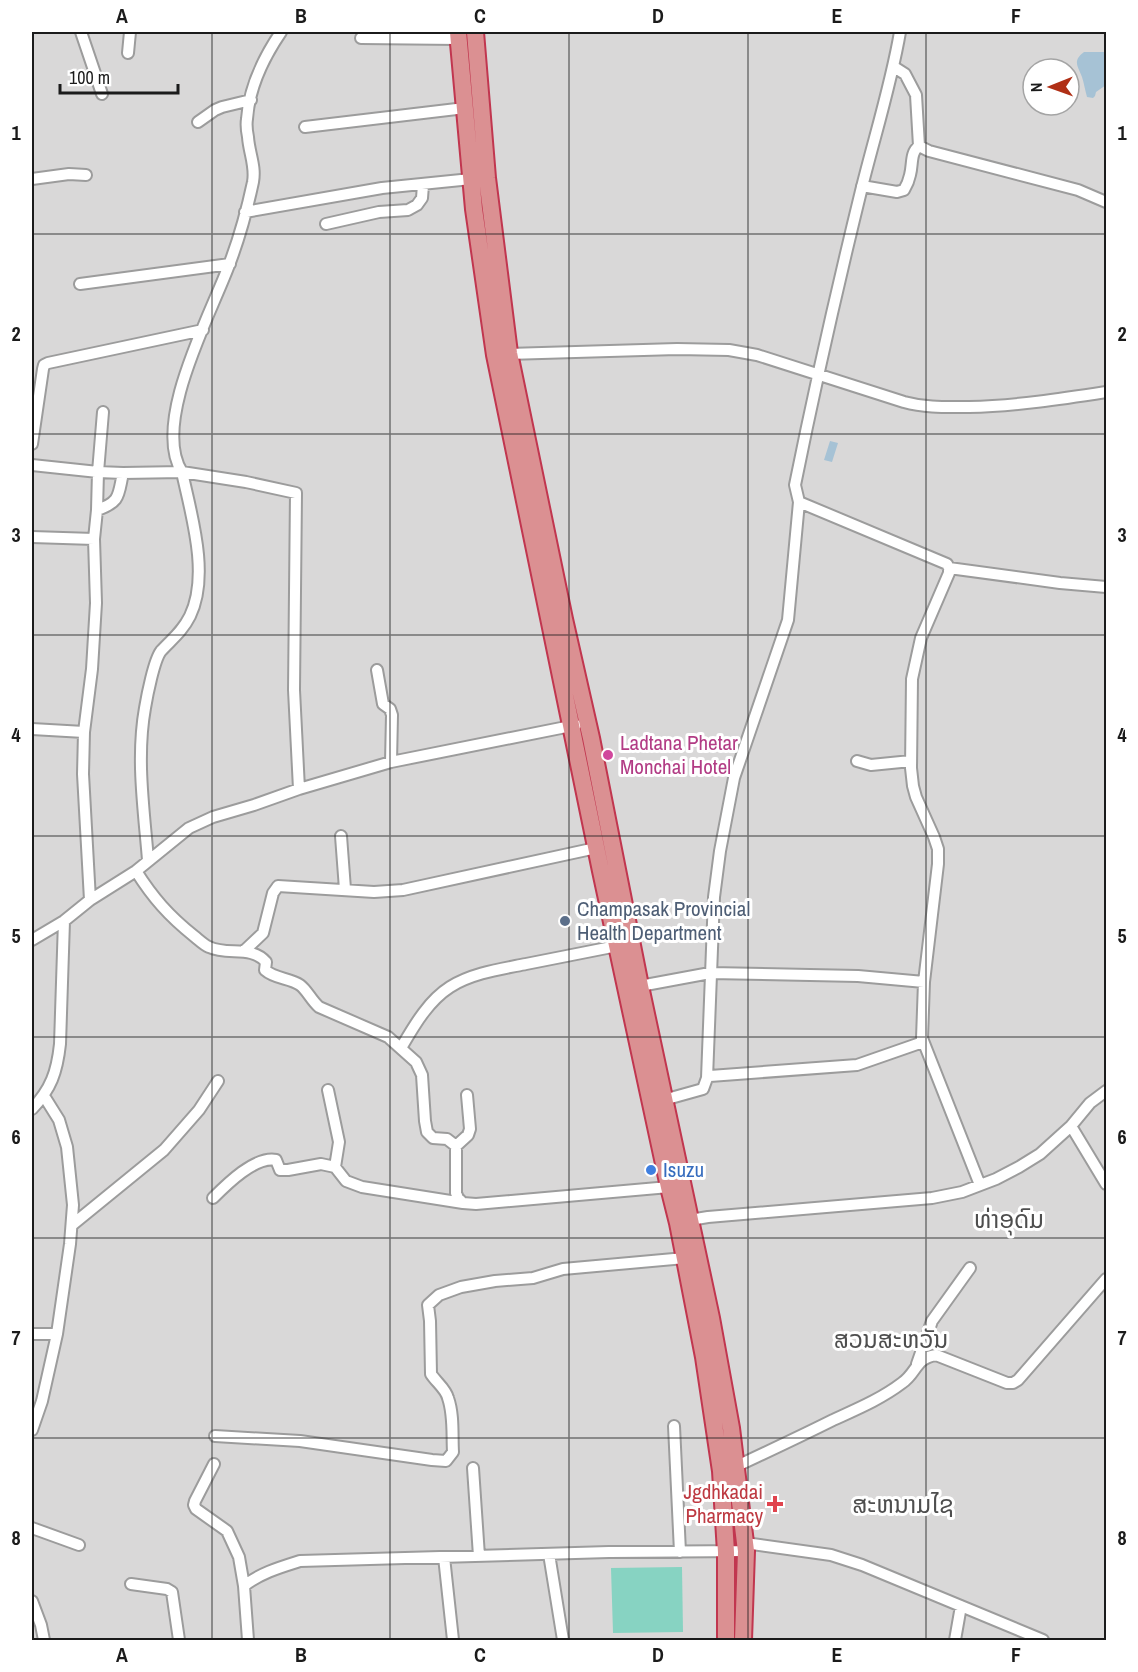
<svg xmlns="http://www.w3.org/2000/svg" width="1138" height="1672" viewBox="0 0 1138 1672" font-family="'Archivo Narrow','Noto Sans Lao',sans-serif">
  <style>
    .residential { fill: #d9d8d8; fill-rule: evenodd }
    .pitch { fill: #87d3c2 }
    .water { fill: #a6c2d5 }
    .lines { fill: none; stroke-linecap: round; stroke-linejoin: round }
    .minor-casing { stroke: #9c9c9c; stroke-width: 14 }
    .highway-casing { stroke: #c1364f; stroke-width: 20 }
    .minor { stroke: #fff; stroke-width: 10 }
    .highway { stroke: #db9092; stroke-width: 16 }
    .grid { fill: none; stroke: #1b1b1b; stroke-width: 1.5; stroke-opacity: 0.55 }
    .hotel-dot { fill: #d1479c; stroke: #fff; stroke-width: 2 }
    .service-dot { fill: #5c6f8a; stroke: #fff; stroke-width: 2 }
    .shop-dot { fill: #3f7fe0; stroke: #fff; stroke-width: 2 }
    .health-dot { fill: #e0444e; stroke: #fff; stroke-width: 2 }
    .labels { text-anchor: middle; stroke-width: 6; stroke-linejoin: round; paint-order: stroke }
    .hotel-label { font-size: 21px; fill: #b23c85; stroke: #fff; text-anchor: start }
    .service-label { font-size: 21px; fill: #4e5e75; stroke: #fff; text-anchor: start }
    .shop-label { font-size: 21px; fill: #366cbe; stroke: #fff; text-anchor: start }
    .health-label { font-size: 21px; fill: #be3a42; stroke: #fff; text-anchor: end }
    .quarter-label { font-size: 24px; fill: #4e4e4e; stroke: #fff }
    .neatline { fill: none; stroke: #1b1b1b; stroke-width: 2 }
    .grid-label { font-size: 20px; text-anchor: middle; font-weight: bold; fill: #1b1b1b }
  </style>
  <rect width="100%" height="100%" fill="#ebeae1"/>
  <path class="residential" d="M32 32H1106V1640H32ZM1033 69H1069V105H1033Z"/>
  <path class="pitch" d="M682 1567 683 1632 613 1633 611 1568Z"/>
  <path class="water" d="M1084 52H1106V85L1096 92 1095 96 1093 98 1087 97C1085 90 1084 83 1082 77 1078 66 1072 61 1084 52Z
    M830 441 838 443 832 462 824 460Z"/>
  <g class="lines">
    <g class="minor-casing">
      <path id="minor" d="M81 32 102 94
        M281 32C264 57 249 88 247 119 246 125 247 132 248 137 249 153 256 166 253 182 247 210 239 239 229 265 211 314 151 423 182 472L246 482 296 493 294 690 299 789
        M900 32C891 85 874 138 861 191 837 289 815 386 795 485L799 502 947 564 949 568 1060 583 1106 587
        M361 38 459 39
        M128 53 130 32
        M894 67 905 74 916 95 919 146
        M198 122 215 110 222 107 251 100
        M305 127 465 108
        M32 179 69 174 86 175
        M862 186 897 192 904 190C907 185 909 180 910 175 913 164 910 153 919 146L929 151 1078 190 1106 202
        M245 212 382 188 471 179
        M326 224 379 212 408 210 417 205 422 198 423 185
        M80 284 230 264
        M504 354 677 349 729 350 757 355 904 402C926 408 946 407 969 407 1015 406 1061 399 1106 392
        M32 444 43 369 44 365 48 363 203 330
        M32 465 98 472 103 412
        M97 510C121 502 118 495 123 473
        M32 537 94 539 96 603 92 669 84 732 83 774 90 900
        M94 539 97 510 98 472 123 473 182 472C191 514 210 575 190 616 182 632 172 639 161 651 154 660 147 696 145 708 136 758 144 810 148 860
        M949 568V573L921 638 912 679 911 768 913 786 916 797 934 837 938 849V864L924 982 922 1038 980 1185
        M377 670 383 704 390 709 392 715 391 762
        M32 729 84 732
        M857 761 871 765 911 761
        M341 836 345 889
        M136 871C153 898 169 916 194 936 199 940 204 945 209 947 228 956 251 945 266 962L265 970C275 979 290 978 300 985 307 990 311 1000 319 1007L388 1037 416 1062 422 1075 425 1121 427 1132 433 1138 447 1139 456 1146V1193L458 1198 463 1203
        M32 940 64 921 90 900 136 871 189 828 213 817 254 805 299 789 391 762 576 725
        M244 951 263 933 273 893 278 886 374 892 403 890 596 848
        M640 986 710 973 858 976 924 982
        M401 1048C414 1026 428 1001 450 987 472 973 501 969 526 964 556 958 587 952 617 946
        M707 1078 714 897 720 851 734 778 788 620 799 502
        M328 1090 339 1142 335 1167
        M660 1101 703 1089 707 1078 710 1076 857 1065 923 1042
        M32 1109C51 1089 57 1072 60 1044L64 921
        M1071 1126 1106 1184
        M456 1146 468 1135 470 1129 467 1095
        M213 1198C227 1184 255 1156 276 1160L280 1170H288L321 1164 335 1167 346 1181 362 1187 463 1203 476 1204 669 1187
        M684 1221 708 1217 932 1198 962 1192 996 1179 1019 1167 1040 1154 1071 1126 1090 1103 1106 1091
        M72 1225 164 1150 199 1110 218 1081
        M32 1334H57
        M917 1364 932 1321 970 1268
        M674 1426 680 1552
        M32 1430 42 1401 57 1334 70 1244 73 1205 67 1147 59 1120 44 1096
        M215 1436 300 1441 432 1460 446 1461 453 1452C452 1435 454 1415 448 1398 446 1389 436 1382 431 1374L430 1321 428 1305 439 1295 461 1287 495 1281 533 1278 563 1269 685 1258
        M214 1464 195 1501 194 1505 196 1509 227 1531 239 1557 244 1586
        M737 1466C769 1451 801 1436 833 1420 857 1409 881 1399 902 1383 917 1373 915 1358 936 1355L1007 1383H1013L1018 1380 1106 1279
        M473 1468 479 1556
        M32 1528 79 1545
        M745 1543 831 1555 862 1565 1043 1640
        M549 1554 563 1640
        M444 1557 453 1640
        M131 1584 167 1589 172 1592 179 1640
        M32 1601 41 1625 44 1640
        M248 1640 244 1586C260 1573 281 1567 300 1561L609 1552 746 1551
        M955 1640 961 1606"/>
    </g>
    <g class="highway-casing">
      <path id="highway" d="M458 32 474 209 495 355 601 871 669 1187 678 1223 704 1357 721 1471 726 1552V1640
        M475 32 487 178 509 353 564 619 591 738 640 986 711 1318 731 1428 746 1551 743 1640"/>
    </g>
    <use href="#minor" class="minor"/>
    <use href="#highway" class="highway"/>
  </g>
  <path class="grid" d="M212 32V1640M390 32V1640M569 32V1640M748 32V1640M926 32V1640M32 234H1106M32 434H1106M32 635H1106M32 836H1106M32 1037H1106M32 1238H1106M32 1438H1106"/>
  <circle class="hotel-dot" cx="608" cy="755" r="6"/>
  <circle class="service-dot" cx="565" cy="921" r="6"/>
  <circle class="shop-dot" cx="651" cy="1170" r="6"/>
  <path class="health-dot" d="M772 1495h6v6h6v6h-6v6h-6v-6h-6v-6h6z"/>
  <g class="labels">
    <g class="hotel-label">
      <text x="620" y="750">Ladtana Phetar<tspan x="620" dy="24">Monchai Hotel</tspan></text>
    </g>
    <g class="service-label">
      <text x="577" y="916">Champasak Provincial<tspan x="577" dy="24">Health Department</tspan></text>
    </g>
    <g class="shop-label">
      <text x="663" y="1177">Isuzu</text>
    </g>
    <g class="health-label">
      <text x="763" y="1499">Jgdhkadai<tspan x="763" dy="24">Pharmacy</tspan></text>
    </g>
    <g class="quarter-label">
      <text x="1009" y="1228">ທ່າອຸດົມ</text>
      <text x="891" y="1348">ສວນສະຫວັນ</text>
      <text x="903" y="1513">ສະຫນາມໄຊ</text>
    </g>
  </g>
  <rect width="1138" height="1672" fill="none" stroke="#ffffff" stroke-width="66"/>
  <g transform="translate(1051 87) rotate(269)"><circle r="28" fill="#ffffff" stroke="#a4a4a4" stroke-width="1.5"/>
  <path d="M0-4.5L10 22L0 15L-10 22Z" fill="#b02f15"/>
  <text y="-9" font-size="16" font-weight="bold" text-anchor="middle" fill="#1b1b1b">N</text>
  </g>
  <path d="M60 84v9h118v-9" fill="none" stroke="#1b1b1b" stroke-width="3"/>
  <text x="69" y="84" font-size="18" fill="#1b1b1b" stroke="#ffffff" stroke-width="4.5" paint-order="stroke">100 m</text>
  <rect x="33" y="33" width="1072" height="1606" class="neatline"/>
  <g class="grid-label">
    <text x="122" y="23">A</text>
    <text x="301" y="23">B</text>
    <text x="480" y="23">C</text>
    <text x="658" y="23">D</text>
    <text x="837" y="23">E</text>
    <text x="1016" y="23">F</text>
    <text x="16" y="140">1</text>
    <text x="1122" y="140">1</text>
    <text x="16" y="341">2</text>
    <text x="1122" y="341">2</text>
    <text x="16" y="542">3</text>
    <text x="1122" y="542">3</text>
    <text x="16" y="742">4</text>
    <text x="1122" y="742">4</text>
    <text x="16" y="943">5</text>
    <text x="1122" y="943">5</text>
    <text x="16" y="1144">6</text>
    <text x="1122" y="1144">6</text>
    <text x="16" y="1345">7</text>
    <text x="1122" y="1345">7</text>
    <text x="16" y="1545">8</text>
    <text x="1122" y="1545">8</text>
    <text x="122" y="1662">A</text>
    <text x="301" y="1662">B</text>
    <text x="480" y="1662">C</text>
    <text x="658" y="1662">D</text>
    <text x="837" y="1662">E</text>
    <text x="1016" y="1662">F</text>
  </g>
</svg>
